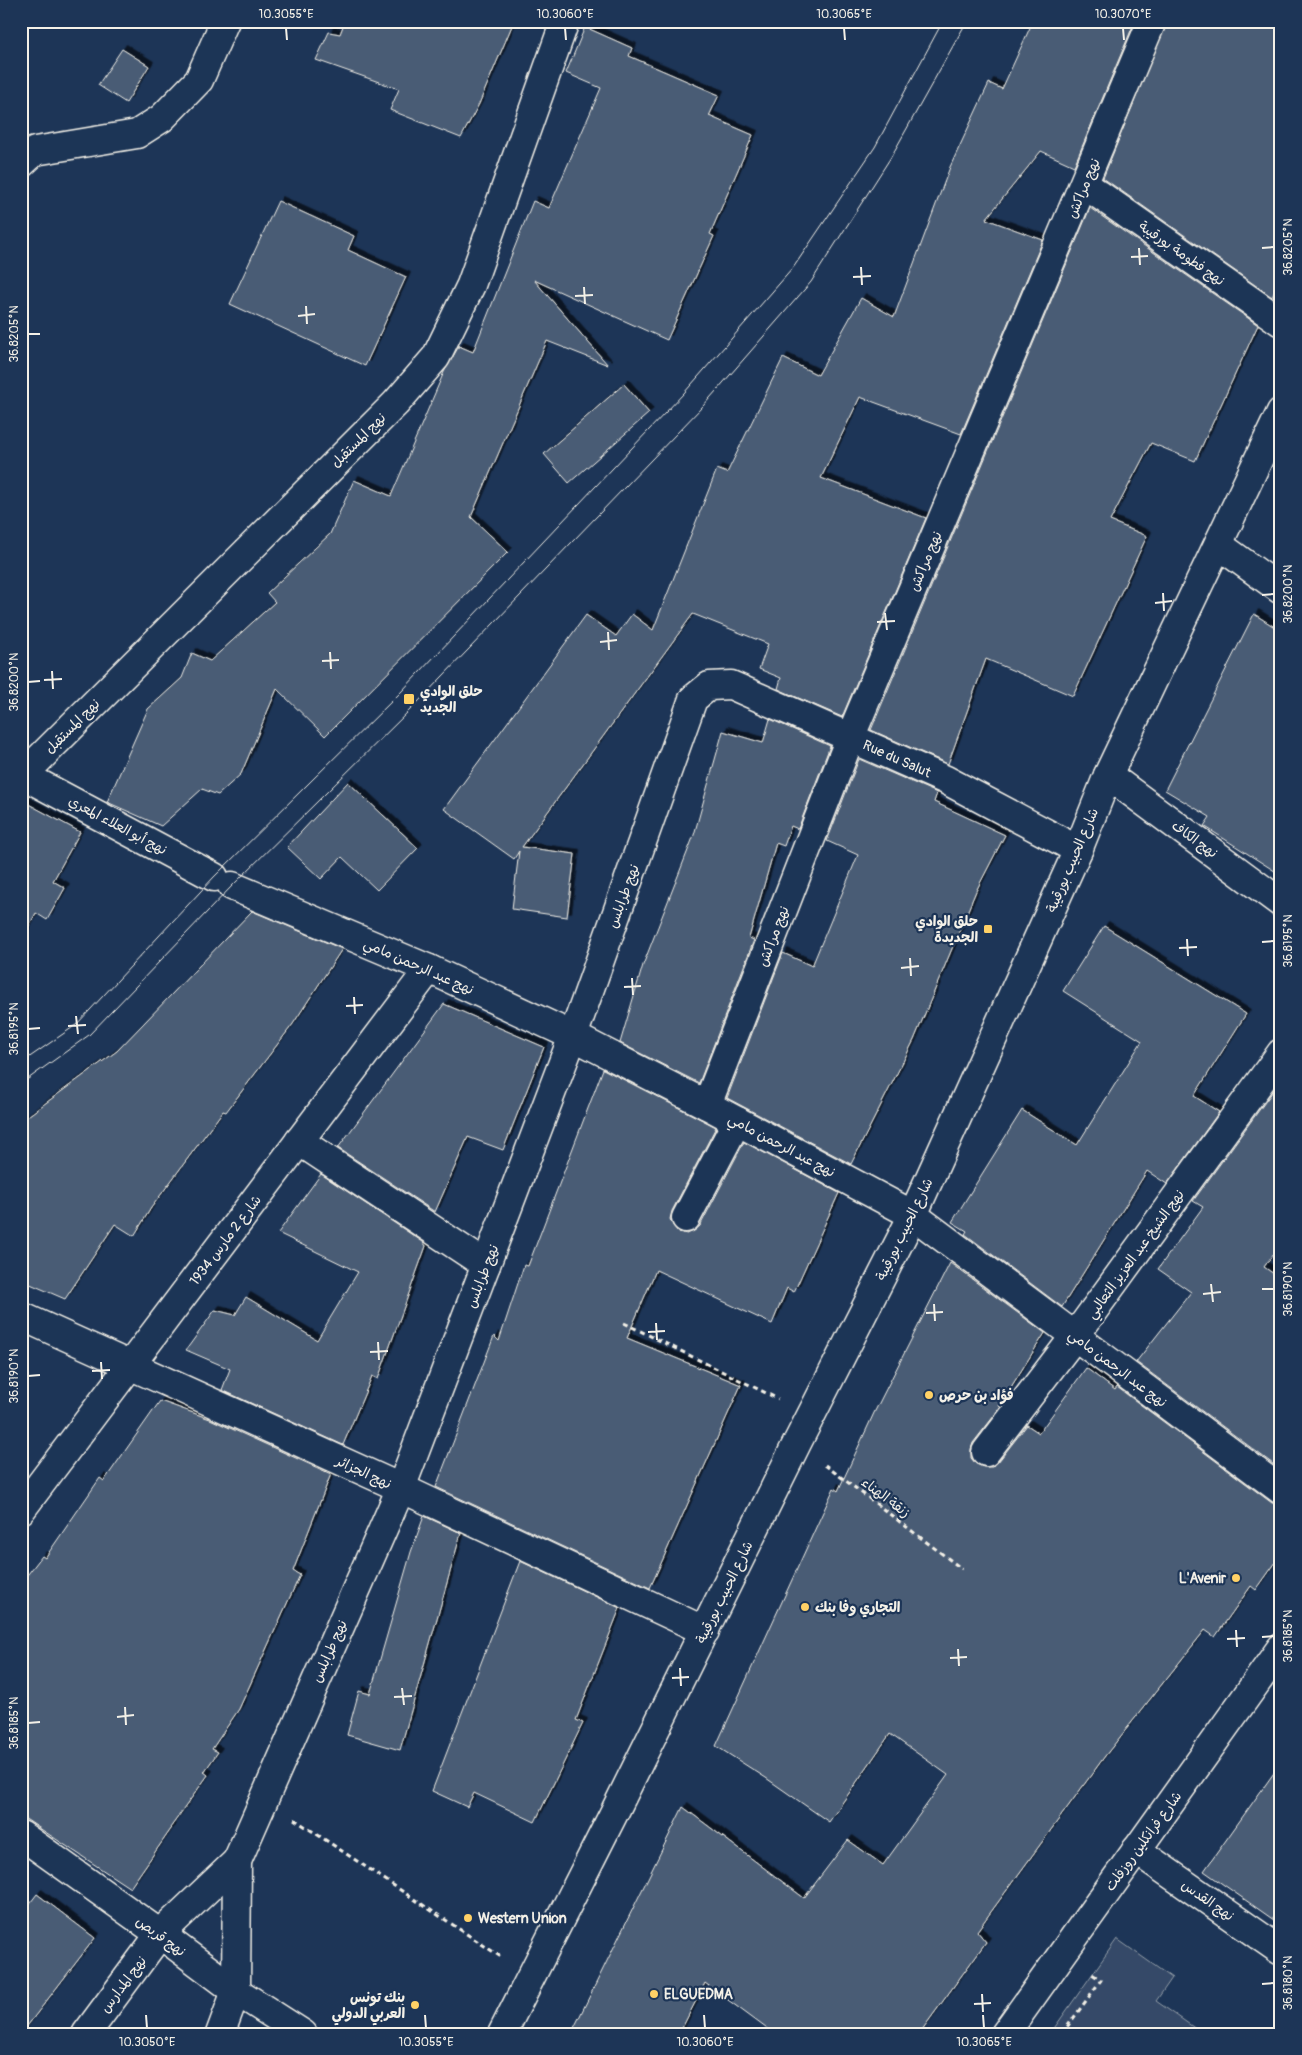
<svg xmlns="http://www.w3.org/2000/svg" width="1302" height="2055" viewBox="0 0 1302 2055" font-family="Pangolin,'Playpen Sans Arabic',sans-serif">
  <style>
    .green { fill: #354a67; stroke: #949ea8 }
    .building { fill: #485b74; stroke: #f4f1e8; filter: url(#shadow) }
    .lines { fill: none; stroke-linecap: round; stroke-linejoin: round }
    .pedestrian-casing { stroke: #f4f1e8; stroke-width: 31 }
    .minor-casing { stroke: #f4f1e8; stroke-width: 31 }
    .tertiary-casing { stroke: #f4f1e8; stroke-width: 31 }
    .secondary-casing { stroke: #f4f1e8; stroke-width: 31 }
    .path { stroke: #f4f1e8; stroke-width: 3; stroke-dasharray: 5 4; stroke-linecap: butt }
    .pedestrian { stroke: #1d3557; stroke-width: 28 }
    .minor { stroke: #1d3557; stroke-width: 28 }
    .tertiary { stroke: #1d3557; stroke-width: 28 }
    .secondary { stroke: #1d3557; stroke-width: 28 }
    .tram { stroke: #f4f1e8; stroke-width: 1 }
    .ticks { fill: none; stroke: #f4f1e8; stroke-width: 2 }
    .poi-dot { fill: #ffd166; stroke: #1d3557; stroke-width: 2 }
    .labels { text-anchor: middle; stroke-width: 4.5; stroke-linejoin: round; paint-order: stroke }
    .street-label { font-size: 14px; fill: #f4f1e8; stroke: #1d3557 }
    .poi-label { font-size: 14px; font-weight: bold; fill: #f4f1e8; stroke: #1d3557; text-anchor: start }
    .neatline { fill: none; stroke: #f4f1e8; stroke-width: 2 }
    .ticks-label { font-size: 12px; text-anchor: middle; fill: #f4f1e8 }
  </style>
  <defs>
    <filter id="shadow"><feDropShadow dx="4.5" dy="-4.5" stdDeviation="0" flood-color="#0009"/></filter>
  </defs>
  <rect width="100%" height="100%" fill="#1d3557"/>
  <filter id="ink" filterUnits="userSpaceOnUse"><feTurbulence type="fractalNoise" baseFrequency=".02" numOctaves="2"/><feDisplacementMap in="SourceGraphic" scale="10" xChannelSelector="R" yChannelSelector="G"/><feConvolveMatrix kernelMatrix="1 2 1 2 8 2 1 2 1" color-interpolation-filters="sRGB"/></filter>
  <g filter="url(#ink)">
    <path class="green" d="M1117 1939 1172 1978 1156 2001 1203 2034H1050Z"/>
    <path class="building" d="M345 21H514L479 104 461 138 390 110 399 89 316 60 329 32 340 34Z
      M1033 21H1135L1074 166 1041 151 986 219 1043 240 961 434 860 397 821 478 926 518 842 717 778 689 781 678 759 669 768 644 693 614 522 847 575 854 567 917 512 909 519 851 514 859 444 809 586 615 616 636 632 614 653 630 717 469 727 473 783 358 818 375 861 298 894 317 950 167 989 83 1002 89Z
      M1167 21H1281V278L1272 297 1103 178Z
      M585 27 632 48 629 56 719 95 709 116 753 135 710 234 714 236 667 340 534 280 608 365 547 341 471 517 508 552 325 736 277 689 241 774 218 795 202 789 161 826 107 802 148 709 182 678 192 653 210 661 275 602 267 593 330 534 354 480 391 496 444 372 459 346 473 352 533 201 549 208 601 88 566 73Z
      M122 49 149 66 126 103 98 85Z
      M278 201 354 236 348 250 406 277 365 366 230 304Z
      M1090 208 1258 325 1195 461 1151 443 1110 521 1147 536 1073 696 986 659 948 764 871 730Z
      M624 384 649 413 569 483 544 454Z
      M1254 614 1281 631V875L1204 826 1210 817 1165 790Z
      M770 719 830 746 798 829 791 826 784 846 776 843 749 938 754 940 699 1083 620 1043 643 965 694 835 723 731 763 743Z
      M859 759 937 793 934 802 1005 835 976 891 914 1040 851 1164 727 1098 783 953 812 966 858 855 827 841Z
      M348 782 418 848 377 890 342 857 321 879 287 847Z
      M21 800 80 832 53 881 65 888 47 920 36 913 21 940Z
      M252 911 342 949 293 1024 226 1112 223 1111 151 1208 134 1236 115 1224 65 1299 21 1280V1121L117 1051Z
      M1104 926 1246 1014 1194 1096 1219 1112 1167 1184 1147 1171 1062 1307 965 1234 967 1231 952 1222 1022 1110 1077 1145 1142 1041 1063 991Z
      M444 1004 544 1047 503 1150 468 1137 435 1212 338 1148Z
      M603 1069 716 1127 672 1211 670 1219 673 1226 678 1232 687 1234 694 1231 700 1226 744 1142 839 1193 794 1292 787 1288 772 1324 656 1270 627 1338 741 1385 650 1588 436 1487 494 1336 499 1341 524 1265 528 1266Z
      M1281 1080V1243L1264 1267 1281 1279V1470L1136 1362 1191 1292 1158 1269 1203 1207 1193 1201Z
      M321 1174 423 1242 426 1246 378 1379 372 1376 343 1445 222 1390 230 1369 186 1350 215 1310 235 1315 246 1297 317 1340 358 1272 278 1233Z
      M950 1263 1045 1333 999 1406 1001 1407 973 1443 971 1449V1458L976 1464 984 1467H992L998 1462 1027 1425 1039 1433 1086 1368 1115 1390 1117 1387 1272 1503 1281 1505V1555L1256 1590 1251 1586 1215 1637 1205 1630 1105 1756 977 1931 986 1942 919 2034H774L705 1983 679 2034H571L683 1807 804 1898 848 1840 883 1865 948 1775 890 1734 829 1822 766 1778 716 1746 834 1488 838 1491 874 1413Z
      M160 1401 210 1419 331 1474 293 1571 300 1575 239 1709 212 1749 218 1752 204 1772 208 1775 170 1828 171 1829 130 1888 21 1816V1583L42 1556 45 1558 100 1478 104 1481Z
      M424 1516 461 1533 400 1750 347 1735 359 1691 370 1694 411 1552Z
      M520 1561 620 1608 576 1720 583 1723 535 1822 474 1793 467 1807 432 1791Z
      M1281 1763V1925L1204 1871Z
      M37 1894 95 1938 21 2034V1915Z"/>
    <g class="lines">
      <g class="pedestrian-casing">
        <path id="pedestrian" d="M299 1141 486 1265
          M686 1218 737 1121"/>
      </g>
      <g class="minor-casing">
        <g id="minor">
          <path d="M21 164 35 151 137 134 162 118 199 80 225 21"/>
          <path d="M1084 184 1281 322"/>
          <path d="M1219 545 1281 590"/>
          <path d="M21 774 214 877"/>
          <path d="M23 775 396 403 436 357 471 285 565 21"/>
          <path d="M1108 775 1281 903"/>
          <path d="M232 886 429 969 573 1036 707 1105 913 1215 1281 1490"/>
          <path d="M707 1105 850 738 1152 21"/>
          <path d="M21 1316 401 1488 705 1631"/>
          <path d="M986 1452 1075 1336 1281 1053"/>
          <path d="M21 1510 429 969"/>
          <path d="M21 1835 160 1934 236 1991 303 2034"/>
          <path d="M1136 1850 1281 1951"/>
          <path d="M86 2034 160 1934 237 1861"/>
          <path id="s1" d="M220 2034 236 1991 237 1861 401 1488 573 1036 693 699 709 686 731 685 946 780 1078 850"/>
        </g>
      </g>
      <g class="tertiary-casing">
        <path id="tertiary" d="M1005 2034 1281 1648"/>
      </g>
      <g class="secondary-casing">
        <path id="secondary" d="M502 2034 616 1809 797 1443 913 1215 1078 850 1108 775 1281 412"/>
      </g>
      <path class="path" d="M624 1323 778 1399
        M825 1465 962 1569
        M294 1819 501 1957
        M1062 2034 1101 1980 1092 1974"/>
      <use href="#pedestrian" class="pedestrian"/>
      <use href="#minor" class="minor"/>
      <use href="#tertiary" class="tertiary"/>
      <use href="#secondary" class="secondary"/>
      <path class="tram" d="M21 1063 76 1025 214 877 401 692 684 393 793 268 875 147 943 21
        M21 1084 89 1035 232 886 416 704 703 406 811 282 891 157 967 21"/>
    </g>
  </g>
  <path class="ticks" d="M286 28 287 40M565 28 566 40M844 28 845 40M1123 28 1124 40M1139 248 1140 265M1262 248 1274 247M1131 257 1148 256M861 267 862 285M853 277 871 276M584 287 585 304M575 296 593 295M306 306 307 324M298 316 315 314M28 334H40M1163 593 1164 611M1262 595 1274 594M1155 603 1172 601M885 613 887 630M877 622 895 621M608 632 609 650M600 642 617 640M330 652 331 669M322 661 339 660M52 671 53 689M44 680 62 679M28 682 40 681M1187 939 1188 956M1262 942 1274 941M1179 948 1197 947M910 958 911 976M901 968 919 966M632 978 633 995M624 987 641 986M354 997 355 1014M346 1006 363 1005M76 1016 78 1034M68 1026 86 1025M28 1029 40 1028M1211 1284 1213 1302M1262 1289H1274M1203 1294 1221 1292M934 1304 935 1321M926 1313 943 1312M656 1323 657 1340M648 1332 665 1331M378 1342 379 1360M370 1352 388 1351M101 1362 102 1379M92 1371 110 1370M28 1376 40 1375M1236 1630 1237 1647M1262 1637 1274 1636M1227 1639 1245 1638M958 1649 959 1666M950 1658 967 1657M680 1668 681 1686M672 1678 689 1677M402 1688 404 1705M394 1697 412 1696M125 1707 126 1725M117 1717 134 1715M28 1723 40 1722M1262 1984 1274 1983M982 1994 983 2012M974 2004 991 2003M146 2015 147 2028M425 2015 426 2028M704 2015 705 2028M983 2015 984 2028"/>
  <g class="poi-dot">
    <rect x="403" y="693" width="12" height="12" rx="2.5"/>
    <rect x="983" y="924" width="10" height="10" rx="2.5"/>
    <circle cx="929" cy="1395" r="5"/>
    <circle cx="1236" cy="1578" r="5"/>
    <circle cx="805" cy="1607" r="5"/>
    <circle cx="468" cy="1918" r="5"/>
    <circle cx="654" cy="1994" r="5"/>
    <circle cx="415" cy="2005" r="5"/>
  </g>
  <g class="labels">
    <g class="street-label">
      <text transform="translate(1083 188) rotate(-67)" y="5">نهج مراكش</text>
      <text transform="translate(1182 253) rotate(35)" y="5">نهج فطومة بورقيبة</text>
      <text transform="translate(358 440) rotate(-45)" y="5">نهج المستقبل</text>
      <text transform="translate(925 561) rotate(-67)" y="5">نهج مراكش</text>
      <text transform="translate(72 726) rotate(-45)" y="5">نهج المستقبل</text>
      <text dy="5" stroke="none"><textPath href="#s1" startOffset="1649">Rue du Salut</textPath></text>
      <text transform="translate(118 825) rotate(28)" y="5">نهج أبو العلاء المعري</text>
      <text transform="translate(1195 839) rotate(36)" y="5">نهج الكاف</text>
      <text transform="translate(1072 860) rotate(-67)" y="5">شارع الحبيب بورقيبة</text>
      <text transform="translate(623 896) rotate(-70)" y="5">نهج طرابلس</text>
      <text transform="translate(773 936) rotate(-69)" y="5">نهج مراكش</text>
      <text transform="translate(419 966) rotate(24)" y="5">نهج عبد الرحمن مامي</text>
      <text transform="translate(782 1145) rotate(28)" y="5">نهج عبد الرحمن مامي</text>
      <text transform="translate(904 1229) rotate(-64)" y="5">شارع الحبيب بورقيبة</text>
      <text transform="translate(225 1240) rotate(-53)" y="5">شارع 2 مارس 1934</text>
      <text transform="translate(1135 1254) rotate(-54)" y="5">نهج الشيخ عبد العزيز الثعالبي</text>
      <text transform="translate(482 1276) rotate(-69)" y="5">نهج طرابلس</text>
      <text transform="translate(1118 1368) rotate(37)" y="5">نهج عبد الرحمن مامي</text>
      <text transform="translate(364 1472) rotate(25)" y="5">نهج الجزائر</text>
      <text transform="translate(886 1497) rotate(37)" y="5">زنقة الهناء</text>
      <text transform="translate(724 1592) rotate(-64)" y="5">شارع الحبيب بورقيبة</text>
      <text transform="translate(329 1651) rotate(-66)" y="5">نهج طرابلس</text>
      <text transform="translate(1143 1841) rotate(-54)" y="5">شارع فرانكلين روزفلت</text>
      <text transform="translate(1208 1900) rotate(35)" y="5">نهج القدس</text>
      <text transform="translate(161 1936) rotate(36)" y="5">نهج قربص</text>
      <text transform="translate(123 1984) rotate(-53)" y="5">نهج المدارس</text>
    </g>
    <g class="poi-label">
      <text x="420" y="696">حلق الوادي<tspan x="420" dy="16">الجديد</tspan></text>
      <text x="978" y="926" text-anchor="end">حلق الوادي<tspan x="978" dy="16">الجديدة</tspan></text>
      <text x="939" y="1400">فؤاد بن حرص</text>
      <text x="1226" y="1583" text-anchor="end">L'Avenir</text>
      <text x="815" y="1612">التجاري وفا بنك</text>
      <text x="478" y="1923">Western Union</text>
      <text x="664" y="1999">ELGUEDMA</text>
      <text x="405" y="2002" text-anchor="end">بنك تونس<tspan x="405" dy="16">العربي الدولي</tspan></text>
    </g>
  </g>
  <rect width="1302" height="2055" fill="none" stroke="#1d3557" stroke-width="55"/>
  <rect x="28" y="28" width="1246" height="2000" class="neatline"/>
  <g class="ticks-label">
    <text x="286" y="18">10.3055°E</text>
    <text x="565" y="18">10.3060°E</text>
    <text x="844" y="18">10.3065°E</text>
    <text x="1123" y="18">10.3070°E</text>
    <text transform="translate(1288 247) rotate(-90)" y="4">36.8205°N</text>
    <text transform="translate(14 334) rotate(-90)" y="4">36.8205°N</text>
    <text transform="translate(1288 594) rotate(-90)" y="4">36.8200°N</text>
    <text transform="translate(14 682) rotate(-90)" y="4">36.8200°N</text>
    <text transform="translate(1288 941) rotate(-90)" y="4">36.8195°N</text>
    <text transform="translate(14 1029) rotate(-90)" y="4">36.8195°N</text>
    <text transform="translate(1288 1289) rotate(-90)" y="4">36.8190°N</text>
    <text transform="translate(14 1376) rotate(-90)" y="4">36.8190°N</text>
    <text transform="translate(1288 1636) rotate(-90)" y="4">36.8185°N</text>
    <text transform="translate(14 1723) rotate(-90)" y="4">36.8185°N</text>
    <text transform="translate(1288 1983) rotate(-90)" y="4">36.8180°N</text>
    <text x="147" y="2046">10.3050°E</text>
    <text x="426" y="2046">10.3055°E</text>
    <text x="705" y="2046">10.3060°E</text>
    <text x="984" y="2046">10.3065°E</text>
  </g>
</svg>
